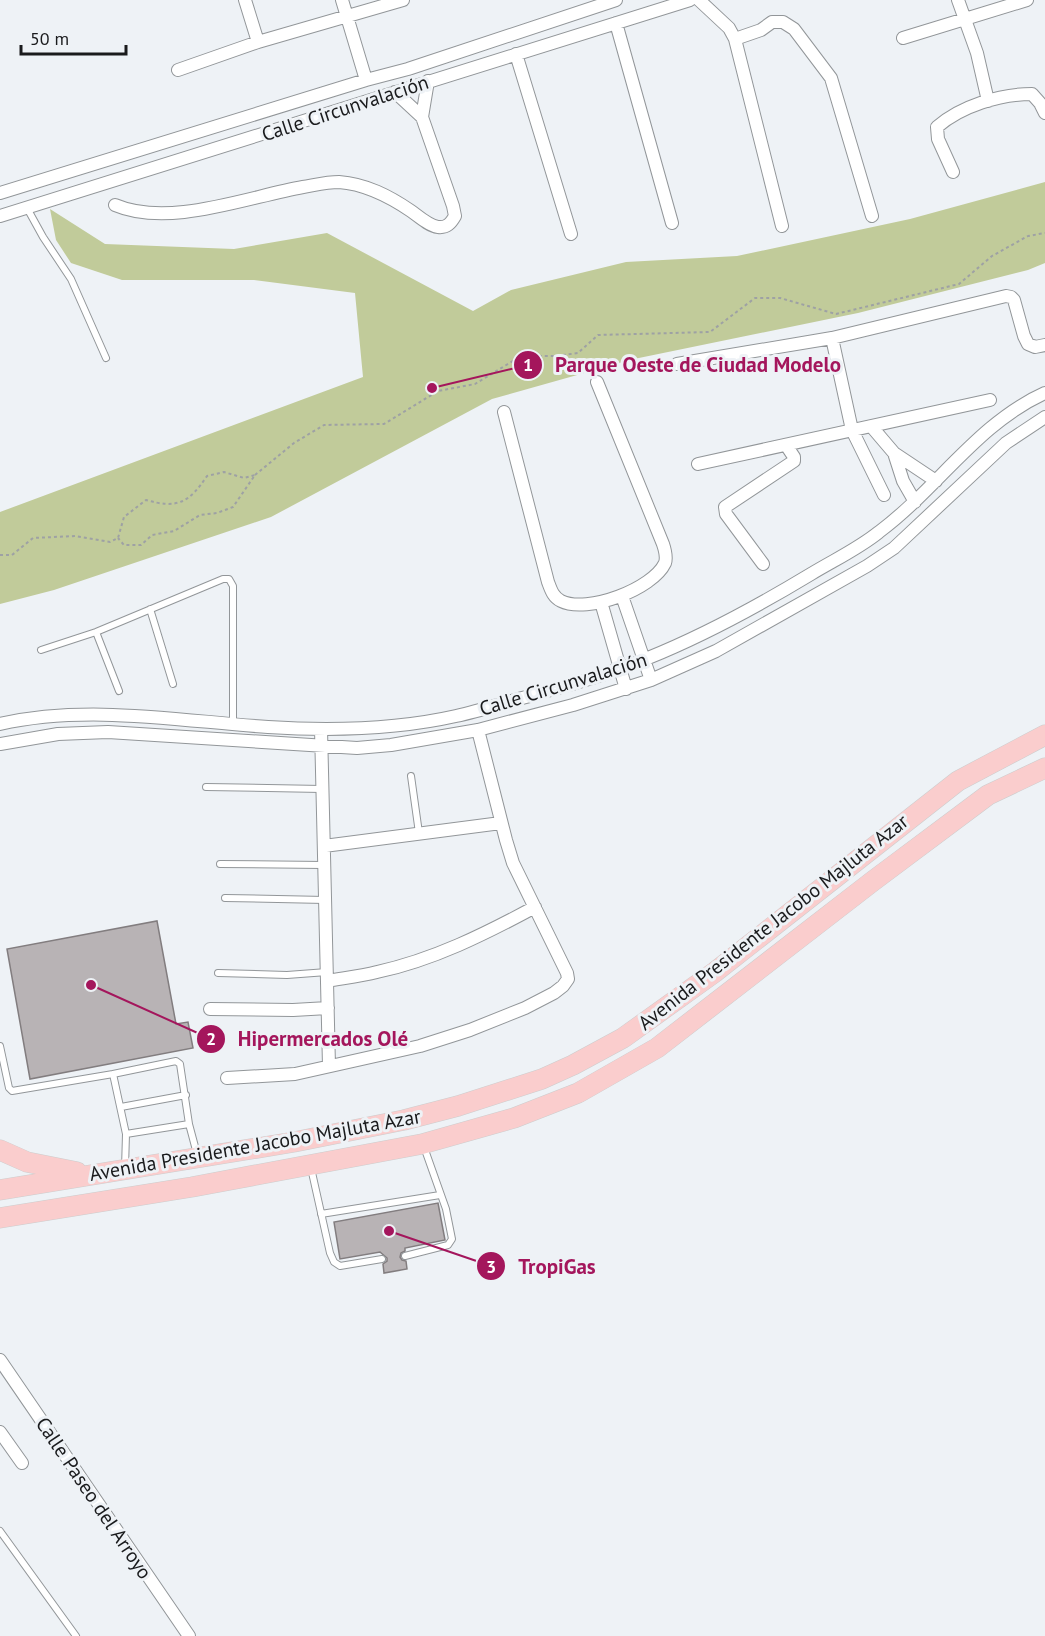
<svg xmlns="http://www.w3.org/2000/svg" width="1045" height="1636" viewBox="0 0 1045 1636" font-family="'PT Sans',sans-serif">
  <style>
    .green { fill: #c1cb9a }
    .building { fill: #b8b3b5; stroke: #827d7f; stroke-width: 1.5 }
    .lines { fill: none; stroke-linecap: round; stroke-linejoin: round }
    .lane-casing { stroke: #929699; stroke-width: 8 }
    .street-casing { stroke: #929699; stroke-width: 14 }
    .primary-casing { stroke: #cdcdcd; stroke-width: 21 }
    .path { stroke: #9ea1a4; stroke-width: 2; stroke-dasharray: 3 3; stroke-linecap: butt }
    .lane { stroke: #fff; stroke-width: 6 }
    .street { stroke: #fff; stroke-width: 12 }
    .primary { stroke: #facdcd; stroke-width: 20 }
    .labels { text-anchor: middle; stroke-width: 6; stroke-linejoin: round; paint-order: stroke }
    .street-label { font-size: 20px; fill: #1a1b1d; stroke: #eef2f6 }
    .leader { fill: none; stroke: #a4165c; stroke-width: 2 }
    .callout-dot { fill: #a4165c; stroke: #eef2f6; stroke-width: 2 }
    .mark-label { font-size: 18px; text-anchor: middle; font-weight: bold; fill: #fff }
    .callout-label { font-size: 21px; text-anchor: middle; font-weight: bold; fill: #a4165c; stroke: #eef2f6; stroke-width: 6; stroke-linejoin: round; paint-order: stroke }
  </style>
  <rect width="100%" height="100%" fill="#eef2f6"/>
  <path class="green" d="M1045 182V263L1028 270 858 313 634 359 492 399 271 517 54 590 0 604V512L363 377 355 293 254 280H122L71 263 56 240 50 209 105 244 234 249 327 233 473 311 511 290 626 262 737 256 910 219Z"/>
  <path class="building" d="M157 921 176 1024 188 1022 193 1048 30 1079 7 949Z
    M438 1203 445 1240 405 1248V1251L401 1253 400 1257 402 1260 406 1261 407 1269 384 1273 383 1264 387 1261V1258L380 1252 340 1259 334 1222Z"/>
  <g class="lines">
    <g class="lane-casing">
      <path id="lane" d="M27 208 43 237 71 279 106 358
        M150 609 173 684
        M96 632 119 691
        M41 650 96 632 223 579H229L233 586V724
        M411 776 419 833
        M206 787 322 789
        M220 864 324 865
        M225 898 325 900
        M218 973 287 975 327 972
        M0 1046 9 1088 12 1091 113 1074
        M121 1107 186 1095
        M126 1134 189 1124
        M125 1168 126 1134 113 1074 176 1061 180 1064 189 1124 197 1154
        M311 1168 330 1253 334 1262 340 1266 382 1259
        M321 1214 440 1195
        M405 1256 448 1245 452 1239 446 1209 424 1147
        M0 1531 76 1636"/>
    </g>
    <g class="street-casing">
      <path id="street" d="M245 0 258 42
        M342 0 366 80
        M699 0 729 28 735 39 782 226
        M958 0 977 53 988 101
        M616 23 672 223
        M903 38 1027 0
        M735 39 761 30 772 22H783L794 29 831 78 872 216
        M516 54 571 234
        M178 70 258 42 403 0
        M422 117 428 81
        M953 172 938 139 937 127C961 106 1000 94 1032 94L1040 103 1045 113
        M0 193 366 80 408 69 616 0
        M115 205C169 228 247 197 303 187 315 185 327 182 339 182 366 184 389 196 411 211 418 216 429 226 438 227 447 228 451 223 455 216L453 206 422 117 395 92
        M0 216 690 0
        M832 338 852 430 884 495
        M677 364 832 338 1006 296 1011 297 1014 300 1024 336 1028 344 1035 347 1045 345
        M504 412 548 582C551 590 553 597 561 601 587 614 653 589 665 563 667 557 665 550 663 544L597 382
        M871 426 894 453 903 481 915 502
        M894 453 936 481
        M698 464 990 400
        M763 564 726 514 725 507 794 461V457L786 445
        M622 596 651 680
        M601 602 626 689
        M0 724C87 704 180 721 268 727 331 731 394 730 456 716 479 711 500 704 522 698 565 686 608 675 648 658 705 635 758 606 811 574 834 560 858 549 879 532 937 489 978 423 1045 393
        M321 729 329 1066
        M0 744 58 734 108 732 357 748 391 745 478 730 573 705 651 680 716 651 867 566 894 548 1006 443 1045 417
        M324 846 501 823
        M327 981C344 978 361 976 377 972 433 960 485 934 535 907
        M210 1009 293 1010 328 1008
        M227 1078 295 1074 420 1046 470 1030 525 1008 554 993 563 986 568 979 567 973 513 863 506 840 478 730
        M0 1360 189 1636
        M0 1432 22 1463"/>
    </g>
    <g class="primary-casing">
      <path id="primary" d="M0 1150 27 1162 77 1172
        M0 1190 294 1142 404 1120 458 1106 542 1079 573 1065 623 1038 715 972 958 781 1045 735
        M0 1218 192 1187 422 1144 514 1118 578 1093 657 1048 873 881 988 795 1045 768"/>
    </g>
    <path class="path" d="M255 475 294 443 324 425 384 424 438 391 475 384 521 356H556L578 353 598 335 710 332 755 298H780L836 314 959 284 992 256 1028 236 1045 233
      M0 555H12L33 538 75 536 110 542 118 538 124 517 146 500C177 509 189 503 207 476L224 472 244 478 255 475 233 507 217 513 200 515 174 531 152 535 141 545H124L118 538"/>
    <use href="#lane" class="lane"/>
    <use href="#street" class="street"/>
    <use href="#primary" class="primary"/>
  </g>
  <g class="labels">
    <g class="street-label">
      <text transform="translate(345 108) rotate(-18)" y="7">Calle Circunvalación</text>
      <text transform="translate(563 684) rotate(-17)" y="7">Calle Circunvalación</text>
      <text transform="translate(773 922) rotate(-38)" y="7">Avenida Presidente Jacobo Majluta Azar</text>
      <text transform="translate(255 1145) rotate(-10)" y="7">Avenida Presidente Jacobo Majluta Azar</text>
      <text transform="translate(94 1498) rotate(56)" y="7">Calle Paseo del Arroyo</text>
    </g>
  </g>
  <path class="leader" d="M432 388L528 365M91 985L211 1039M389 1231L491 1266"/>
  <g class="callout-dot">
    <circle cx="432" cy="388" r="6"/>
    <circle cx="91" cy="985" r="6"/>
    <circle cx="389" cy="1231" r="6"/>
    <circle cx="528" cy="365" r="15"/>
    <circle cx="211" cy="1039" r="15"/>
    <circle cx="491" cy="1266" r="15"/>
  </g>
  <g class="mark-label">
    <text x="528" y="371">1</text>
    <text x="211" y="1045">2</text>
    <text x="491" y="1273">3</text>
  </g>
  <g class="callout-label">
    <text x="698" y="372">Parque Oeste de Ciudad Modelo</text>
    <text x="323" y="1046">Hipermercados Olé</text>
    <text x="557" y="1274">TropiGas</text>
  </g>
  <path d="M21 45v9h105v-9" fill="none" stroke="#1a1b1d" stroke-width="3"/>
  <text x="30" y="45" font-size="18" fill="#1a1b1d" stroke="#eef2f6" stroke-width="4.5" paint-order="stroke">50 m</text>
</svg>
